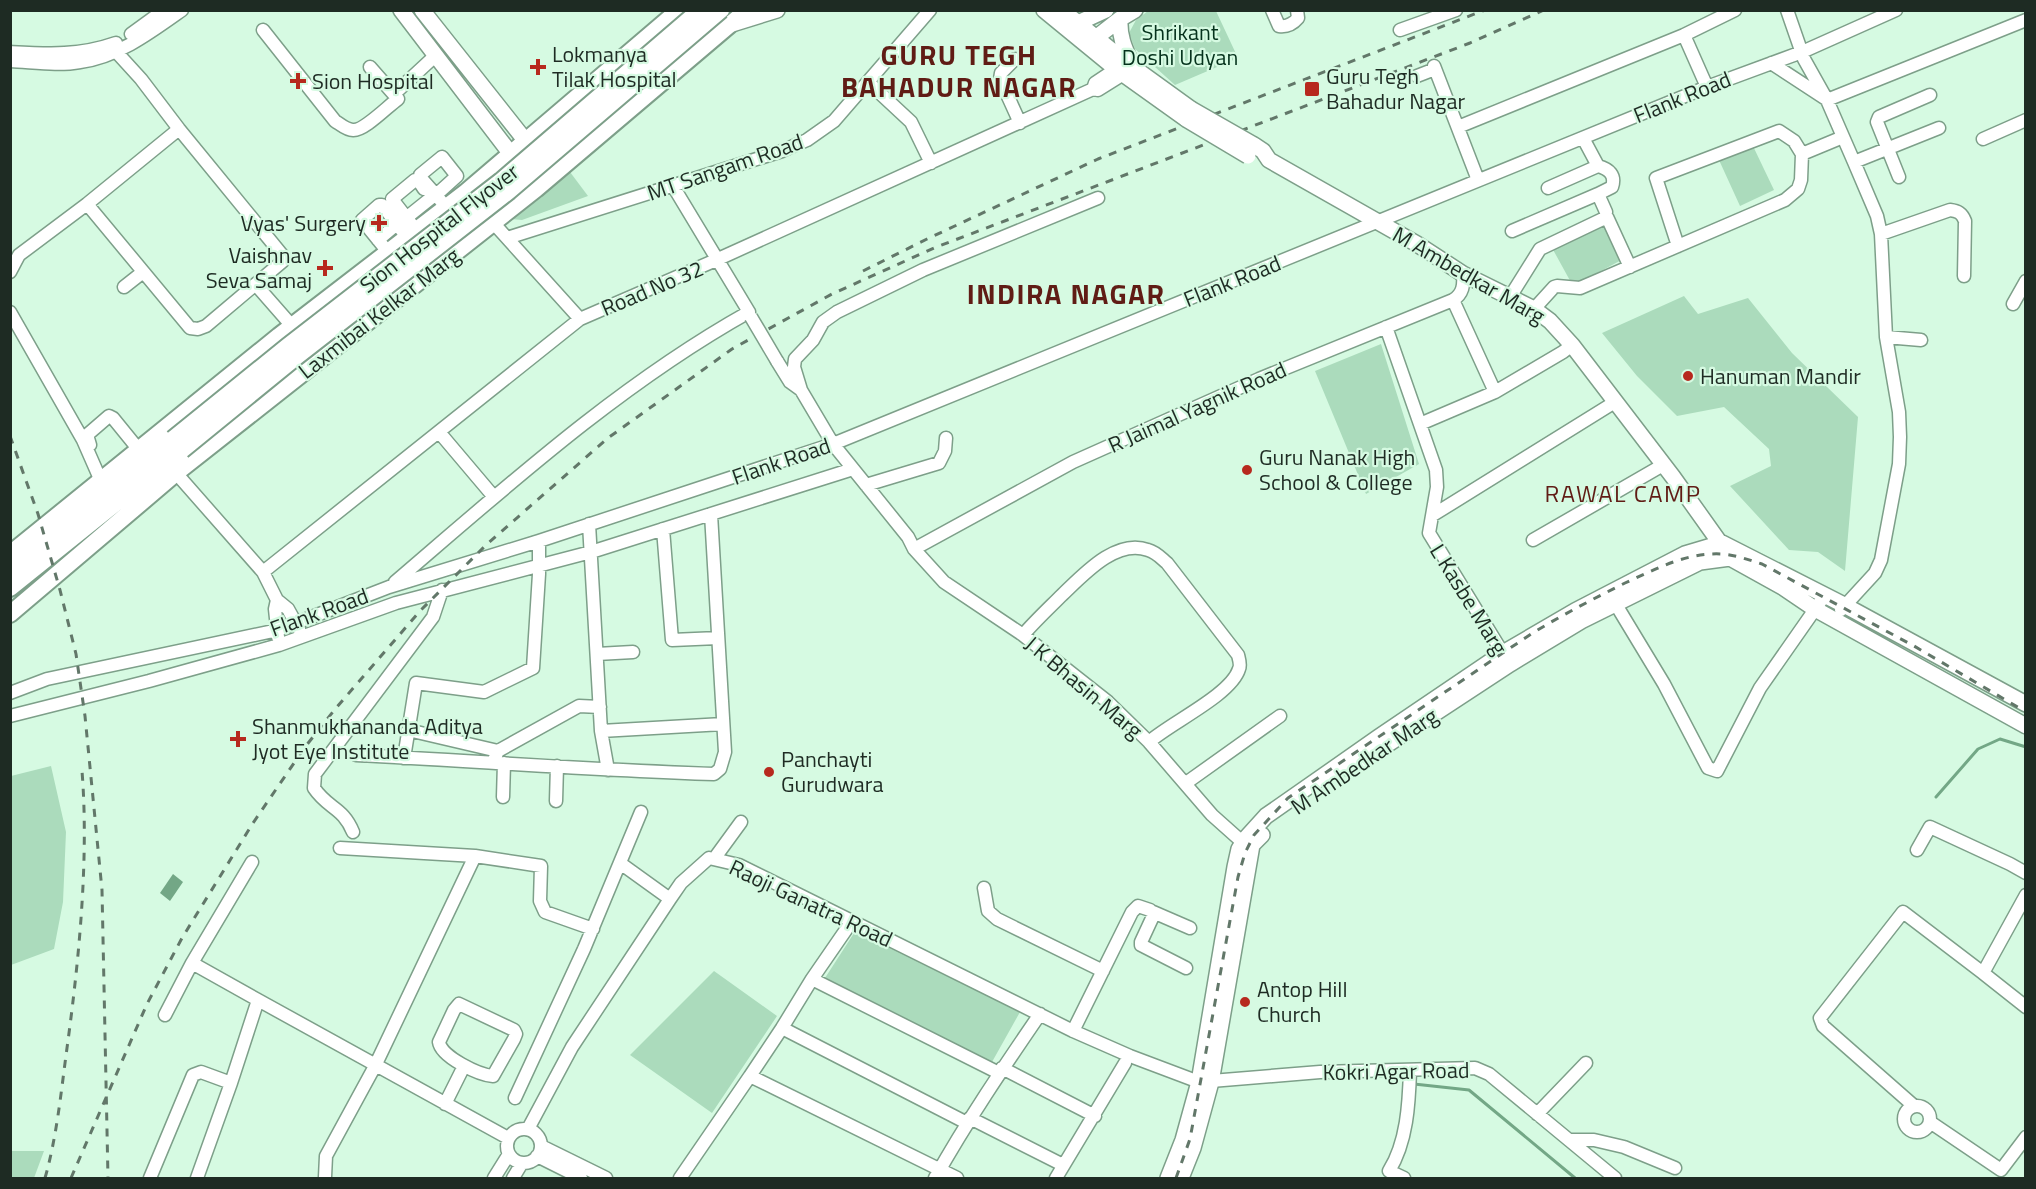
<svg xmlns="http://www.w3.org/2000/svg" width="2036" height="1189" viewBox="0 0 2036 1189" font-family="'Titillium Web',sans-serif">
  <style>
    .green { fill: #abdbbc }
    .water { fill: #73a786 }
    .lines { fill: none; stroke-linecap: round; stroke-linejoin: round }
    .stream { stroke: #73a786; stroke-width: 3 }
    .minor-casing { stroke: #7d9f89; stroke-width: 15 }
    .major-casing { stroke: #7d9f89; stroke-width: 18 }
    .highway-casing { stroke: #7d9f89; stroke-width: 20 }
    .minor { stroke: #fff; stroke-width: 12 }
    .major { stroke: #fff; stroke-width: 15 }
    .highway { stroke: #fff; stroke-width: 16 }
    .rail { stroke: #627769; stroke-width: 3; stroke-dasharray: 8 8; stroke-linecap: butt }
    .minor-bridge-casing { stroke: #7d9f89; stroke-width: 15; stroke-linecap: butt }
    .major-bridge-casing { stroke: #7d9f89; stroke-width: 18; stroke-linecap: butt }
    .highway-bridge-casing { stroke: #7d9f89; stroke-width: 20; stroke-linecap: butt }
    .minor-bridge { stroke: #fff; stroke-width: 12 }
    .major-bridge { stroke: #fff; stroke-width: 15 }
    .highway-bridge { stroke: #fff; stroke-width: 16 }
    .poi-dot { fill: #b7291e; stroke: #d6fae2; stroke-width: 2 }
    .labels { text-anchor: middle; stroke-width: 4.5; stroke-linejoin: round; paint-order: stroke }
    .park-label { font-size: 22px; fill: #05321c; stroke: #d6fae2 }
    .poi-label { font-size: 22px; fill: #1e2b23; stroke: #d6fae2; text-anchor: start }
    .street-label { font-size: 22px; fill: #1e2b23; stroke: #d6fae2 }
    .neighbourhood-label { font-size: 24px; letter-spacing: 1.5px; fill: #601c15; stroke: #d6fae2 }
    .district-label { font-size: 28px; font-weight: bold; letter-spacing: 1.5px; fill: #601c15; stroke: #d6fae2 }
  </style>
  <rect width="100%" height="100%" fill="#d6fae2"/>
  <path class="green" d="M1148 11H1216L1238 58 1175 85 1135 49 1129 33 1136 20Z
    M1752 144 1774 190 1740 206 1719 160Z
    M570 172 588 196 522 220 510 219 513 215Z
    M1605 216 1627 257 1573 286 1551 246Z
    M1684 296 1698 314 1748 298 1792 353 1858 417 1845 571 1818 552 1789 550 1730 486 1771 466 1769 449 1724 407 1677 416 1637 376 1602 333Z
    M1381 344 1419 464 1366 494 1315 371Z
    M51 766 66 832 63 902 54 949 11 965V776Z
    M856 930 1020 1012 992 1062 825 978Z
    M714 971 777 1016 712 1113 630 1055Z
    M11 1151H44L34 1178H11Z"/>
  <path class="water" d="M173 874 183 882 170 901 160 893Z"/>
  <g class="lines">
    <path class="stream" d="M1936 797 1978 749 2000 739 2026 747
      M1414 1084 1469 1090 1575 1178"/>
    <g class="minor-casing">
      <path id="minor" d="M1272 10 1279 26C1287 27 1293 24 1298 18L1297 10
        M1787 10 1804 59 1827 100 1854 162 1877 216 1881 234 1886 337 1899 412 1900 437 1899 464 1881 560 1875 573 1841 610
        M263 30 335 121C340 124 346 130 353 130 364 131 388 106 398 99L370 67
        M1400 30 1456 10
        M131 34 164 10
        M1684 35 1735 10
        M10 52C48 54 79 56 116 43
        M1015 59 1001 73 1000 79 1020 123
        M10 61C33 62 58 66 80 62 118 57 151 32 182 10
        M1771 63 1826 99
        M1122 65 1095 83 1093 89 1098 90 1130 70
        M1434 66 1478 180
        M1417 76 1435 69
        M868 82 911 122 931 163
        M394 94 435 56
        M1827 100 2026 20
        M1458 127 1684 35 1707 87
        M1583 138 1598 166C1609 169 1616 175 1612 187L1598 194
        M1983 139 2026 120
        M1802 154 1843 137
        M1854 162 1939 128
        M1899 177 1877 122 1879 117 1930 95
        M1548 188 1598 166
        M436 195 457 176 442 157 420 175V177L436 195 446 207
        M87 204 190 328 198 329 206 326 283 261V256L179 129 141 79 110 45
        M488 217 580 319
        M406 218 431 198
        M416 230 392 199 415 180H418L424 189
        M1512 231 1598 194 1606 212
        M1881 234 1950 210C1958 211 1962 213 1965 221L1964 276
        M507 238 782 151 807 140 834 121 930 10
        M378 240 397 224
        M388 252 362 220 379 205H382L407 237
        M10 272 19 255 87 204 179 129
        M256 285 292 326
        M124 287 143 272
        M1510 297 1540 249 1607 217 1630 267
        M1453 300 1495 392
        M2013 304 2026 281
        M1534 309 1554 287 1557 286 1580 288 1785 200 1798 189 1801 180 1802 154 1794 141 1779 131 1656 178 1678 246
        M10 312 83 440 101 481
        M1386 327 1436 470 1437 487 1429 533 1507 660
        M1886 337 1921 340
        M777 361 790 382 801 390 833 444 908 537 914 549 944 582 1023 635 1108 702 1149 742 1212 815 1249 848
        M801 390 794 367 795 359 813 340 823 322 837 312 923 270 1098 198
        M1420 424 1495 392 1563 352 1572 345
        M439 432 494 497
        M90 445 87 435 109 416 113 418 139 450
        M176 473 263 572 277 600 288 609 299 629
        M866 485 939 463 945 451 946 438
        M1433 515 1615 402
        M589 524 601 731 608 770
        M663 529 672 640 718 638
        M1533 540 1663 465
        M914 549 1073 462 1259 379 1453 300C1463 294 1464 285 1463 274
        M263 572 580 319 716 260 1093 89
        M395 582C506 487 620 384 749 312L673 186
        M1612 598 1664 684 1708 768 1717 771 1760 688 1825 595
        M277 600 275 609 278 637
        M1023 635C1035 621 1049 608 1062 595 1083 575 1116 538 1148 550 1156 552 1161 558 1167 563L1238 655C1239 659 1241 665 1239 669 1231 695 1170 723 1149 742
        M597 654 633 652
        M10 693 47 679 278 630 389 587 539 541 833 444 1707 87 1802 52 1896 10
        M10 716 149 681 279 645 396 603 591 552 853 469
        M408 730 498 751
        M601 731 723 724
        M356 755C475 761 594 770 714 774L720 769 725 752 711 514
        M404 758 416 683 484 692 533 668 539 574V541
        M493 762 498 751 579 706 600 707
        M1186 783 1280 716
        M503 797 504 763
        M556 801 557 766
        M353 832C343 807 328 809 314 788L315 774 433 617 442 590
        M340 848 475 856 541 866 540 901 545 912 593 929
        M1917 850 1930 827 2010 864 2026 873
        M714 859 741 822
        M252 862 192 963 258 1000
        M620 863 670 899
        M984 888 988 911 997 919 1103 971
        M2026 895 1983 973 2026 1007
        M1153 912 1190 928
        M812 979 852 921
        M459 1004 514 1030 516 1034 514 1039 493 1076C479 1075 441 1057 439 1042L454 1010Z
        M165 1015 192 963
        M782 1028 967 1123
        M1073 1031 1132 912 1138 906 1150 910 1154 914 1141 942V945L1186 968
        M1002 1068 1095 1116
        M515 1098 584 949 641 812
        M445 1104 464 1066
        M1904 1119a13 13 0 1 1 26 0a13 13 0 1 1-26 0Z
        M1914 1106 1823 1026 1820 1018 1903 912 1983 973
        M1537 1114 1586 1063
        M970 1118 1063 1165
        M1930 1122 2001 1170 2026 1137
        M528 1129 572 1047 670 899 681 883 709 858 739 865 1073 1031 1130 1056 1199 1082 1320 1072 1475 1068 1489 1074 1615 1178
        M507 1146a17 17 0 1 1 34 0a17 17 0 1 1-34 0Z
        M1569 1140H1594L1624 1147 1675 1168
        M541 1146 606 1178
        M537 1156 581 1178
        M325 1177 326 1156 375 1066 475 856
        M150 1178 193 1075 201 1072 231 1083
        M197 1178 231 1083 258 1000 508 1138
        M494 1178 509 1154
        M513 1178 522 1163
        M680 1178 750 1076
        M935 1178C967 1121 1003 1068 1040 1014
        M957 1178 750 1076 782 1028 812 979 999 1073
        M1056 1178 1125 1063
        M1404 1178 1389 1171C1407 1142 1409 1104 1410 1070"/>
    </g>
    <g class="major-casing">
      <path id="major" d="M401 10 517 162
        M422 10 532 149
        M1044 10 1116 69 1186 119
        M1062 10 1126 62 1191 109
        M1120 19C1119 37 1125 49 1132 65
        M732 24 777 10
        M1071 29 1078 23 1106 10
        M1088 44 1120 19 1135 10
        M1254 145 1263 151 1269 160 1417 244 1463 274 1534 309 1550 321 1572 345 1673 477 1725 550
        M1350 769 1510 664 1581 621 1700 562 1730 558 1784 588 1815 609 2026 726
        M1168 1178 1183 1140 1199 1082 1235 867 1239 849 1246 838 1266 816 1379 737 1503 653 1575 611 1685 554 1722 543 1844 605 2026 704
        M1181 1178 1193 1148 1211 1082 1252 845 1262 835"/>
    </g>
    <g class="highway-casing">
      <path id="highway" d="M10 554 279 336 466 192 679 10
        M10 572 173 439
        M10 588 182 450
        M10 614 176 473 536 189 747 10"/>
    </g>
    <use href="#minor" class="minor"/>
    <use href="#major" class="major"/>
    <use href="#highway" class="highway"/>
    <path class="rail" d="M863 271 927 239 1098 159 1485 10
      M10 436 38 514 60 590 76 654 85 716 102 890 108 1178
      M45 1178C57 1136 61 1092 67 1048 79 960 89 859 82 771
      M71 1178 147 1004 182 938 253 823 305 747 336 708 420 611 486 545 608 438 732 349 832 294 934 248 1470 43 1544 10
      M1176 1178 1190 1139 1238 877 1245 853 1254 835 1288 798 1531 634C1562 615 1593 599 1625 583 1656 569 1687 552 1722 554 1736 555 1749 560 1762 564L1914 646 2026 712"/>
    <g class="minor-bridge-casing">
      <path id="minor-bridge" d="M751 317 777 361"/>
    </g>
    <g class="major-bridge-casing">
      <path id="major-bridge" d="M1191 109 1254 145
        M1186 119 1248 156"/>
    </g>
    <g class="highway-bridge-casing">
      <path id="highway-bridge" d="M173 439 288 346 501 181 700 10
        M182 450 296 357 509 191 721 10"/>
    </g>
    <use href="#minor-bridge" class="minor-bridge"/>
    <use href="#major-bridge" class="major-bridge"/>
    <use href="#highway-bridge" class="highway-bridge"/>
  </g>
  <g class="poi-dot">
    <path d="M535 58h6v6h6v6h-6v6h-6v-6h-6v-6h6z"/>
    <path d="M295 72h6v6h6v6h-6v6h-6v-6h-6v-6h6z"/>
    <rect x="1304" y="81" width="16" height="16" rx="3"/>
    <path d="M376 214h6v6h6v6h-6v6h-6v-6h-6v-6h6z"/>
    <path d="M322 259h6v6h6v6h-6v6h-6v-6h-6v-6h6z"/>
    <circle cx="1688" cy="376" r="6"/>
    <circle cx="1247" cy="470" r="6"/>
    <path d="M235 730h6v6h6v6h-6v6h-6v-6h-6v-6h6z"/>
    <circle cx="769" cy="772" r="6"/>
    <circle cx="1245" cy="1002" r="6"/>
  </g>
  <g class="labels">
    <g class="park-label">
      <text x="1180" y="40">Shrikant<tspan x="1180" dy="25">Doshi Udyan</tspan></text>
    </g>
    <g class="poi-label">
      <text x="552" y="62">Lokmanya<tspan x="552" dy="25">Tilak Hospital</tspan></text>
      <text x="1326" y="84">Guru Tegh<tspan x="1326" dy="25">Bahadur Nagar</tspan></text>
      <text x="312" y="89">Sion Hospital</text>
      <text x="366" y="231" text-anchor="end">Vyas' Surgery</text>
      <text x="312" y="263" text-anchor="end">Vaishnav<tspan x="312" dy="25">Seva Samaj</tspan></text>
      <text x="1700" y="384">Hanuman Mandir</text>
      <text x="1259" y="465">Guru Nanak High<tspan x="1259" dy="25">School &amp; College</tspan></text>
      <text x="252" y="734">Shanmukhananda Aditya<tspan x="252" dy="25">Jyot Eye Institute</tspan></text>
      <text x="781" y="767">Panchayti<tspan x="781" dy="25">Gurudwara</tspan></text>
      <text x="1257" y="997">Antop Hill<tspan x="1257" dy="25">Church</tspan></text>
    </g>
    <g class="street-label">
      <text transform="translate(1682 97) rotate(-22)" y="8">Flank Road</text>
      <text transform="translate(725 167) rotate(-19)" y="8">MT Sangam Road</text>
      <text transform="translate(439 228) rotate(-38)" y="8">Sion Hospital Flyover</text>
      <text transform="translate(1469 275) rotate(30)" y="8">M Ambedkar Marg</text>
      <text transform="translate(1232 281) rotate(-22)" y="8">Flank Road</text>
      <text transform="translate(652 288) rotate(-23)" y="8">Road No 32</text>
      <text transform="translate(379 313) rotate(-38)" y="8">Laxmibai Kelkar Marg</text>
      <text transform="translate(1197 407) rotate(-24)" y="8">R Jaimal Yagnik Road</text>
      <text transform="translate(781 461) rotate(-19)" y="8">Flank Road</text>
      <text transform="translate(1469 599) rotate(58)" y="8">L Kasbe Marg</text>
      <text transform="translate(319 612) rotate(-20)" y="8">Flank Road</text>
      <text transform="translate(1084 687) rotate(40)" y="8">J K Bhasin Marg</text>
      <text transform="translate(1364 761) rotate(-34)" y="8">M Ambedkar Marg</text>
      <text transform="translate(811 903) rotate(25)" y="8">Raoji Ganatra Road</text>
      <text transform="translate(1396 1071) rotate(-1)" y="8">Kokri Agar Road</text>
    </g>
    <g class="neighbourhood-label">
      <text x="1623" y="502">RAWAL CAMP</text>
    </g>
    <g class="district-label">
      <text x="959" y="65">GURU TEGH<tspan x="959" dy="32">BAHADUR NAGAR</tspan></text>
      <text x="1066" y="304">INDIRA NAGAR</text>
    </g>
  </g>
  <rect width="2036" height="1189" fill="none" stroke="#1e2b23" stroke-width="24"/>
</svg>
